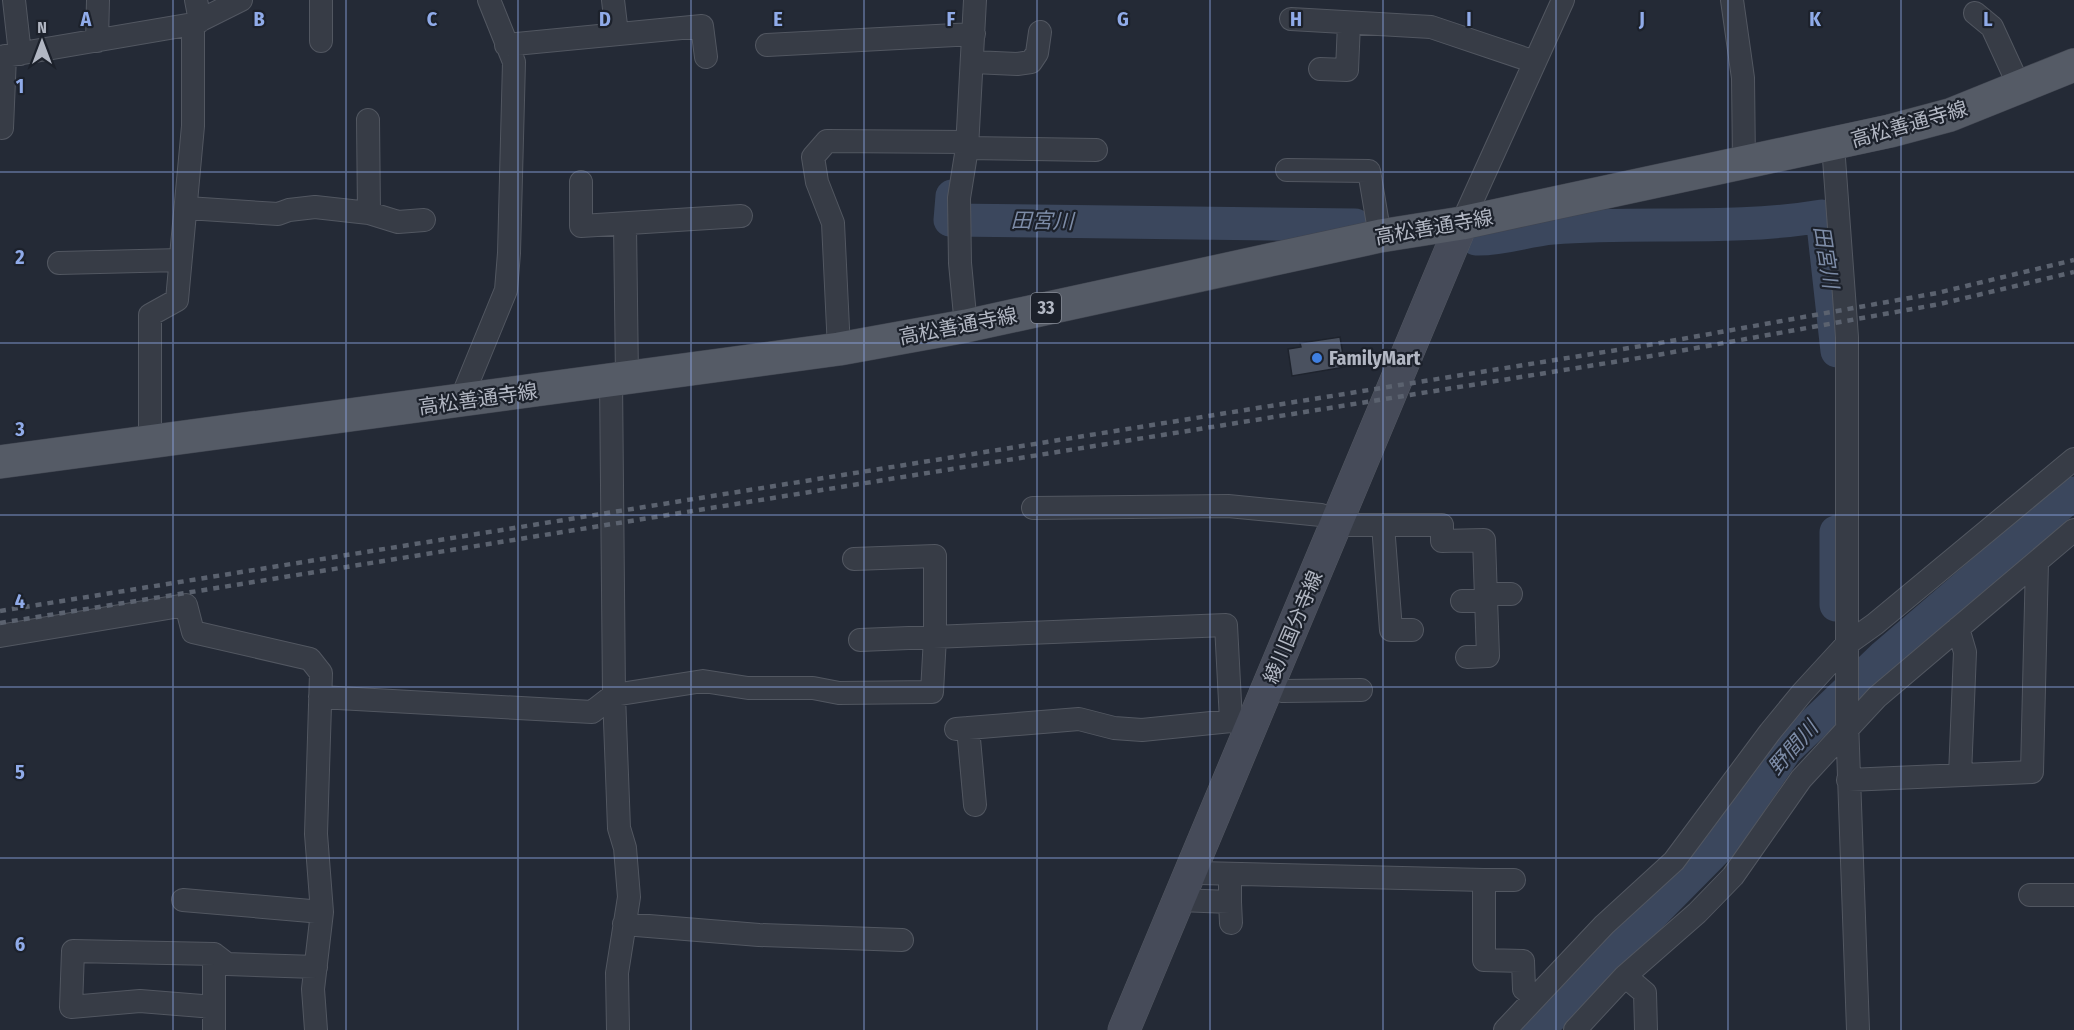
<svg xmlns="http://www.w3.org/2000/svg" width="2074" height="1030" viewBox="0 0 2074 1030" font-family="'Fira Sans Condensed','Noto Sans JP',sans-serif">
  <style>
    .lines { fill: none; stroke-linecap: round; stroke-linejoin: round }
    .river { stroke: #3b475d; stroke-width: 33 }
    .building { fill: #4a515f; stroke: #1e232d; stroke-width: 1.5 }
    .street-casing { stroke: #525761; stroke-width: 24 }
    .secondary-casing { stroke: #525761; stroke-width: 33 }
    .primary-casing { stroke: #404550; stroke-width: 34 }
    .street { stroke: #373c46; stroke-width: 22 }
    .secondary { stroke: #464b59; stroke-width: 32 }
    .primary { stroke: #555b66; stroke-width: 33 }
    .rail { stroke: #5b626f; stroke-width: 4.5; stroke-dasharray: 6 6; stroke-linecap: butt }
    .grid { fill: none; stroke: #90abe9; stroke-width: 1.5; stroke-opacity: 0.55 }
    .shop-dot { fill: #3f7fe0; stroke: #1c212b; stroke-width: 2 }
    .labels { text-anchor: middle; stroke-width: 4.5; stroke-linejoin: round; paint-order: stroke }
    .shield { fill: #1c212b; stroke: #858a95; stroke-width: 1.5 }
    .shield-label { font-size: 18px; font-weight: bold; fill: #b2b7c3 }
    .street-label { font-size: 20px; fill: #b2b7c3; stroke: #1c212b }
    .poi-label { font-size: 20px; font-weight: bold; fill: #b2b7c3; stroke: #1c212b; text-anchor: start }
    .water-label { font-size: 21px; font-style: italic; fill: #7d8ca7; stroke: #1c212b }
    .grid-label { font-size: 20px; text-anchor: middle; font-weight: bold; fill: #90abe9; stroke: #1c212b; stroke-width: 4.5; stroke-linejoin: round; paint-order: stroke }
  </style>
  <rect width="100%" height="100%" fill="#242a36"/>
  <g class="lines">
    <path class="river" d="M952 196 950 220 1355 225
      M1476 239C1503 240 1527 230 1553 228 1642 221 1733 231 1822 216L1837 351
      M1836 605V532
      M1538 1030 1721 845 1786 750 1884 656 2074 493"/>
  </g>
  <path class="building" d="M1340 337 1345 367 1292 376 1288 349 1301 347 1300 343Z"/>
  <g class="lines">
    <g class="street-casing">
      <path id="street" d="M14 0 20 54
        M196 0 200 21
        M321 0V41
        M613 0 617 34
        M1732 0 1743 78 1744 163
        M1975 13 1992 27 2020 88
        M1291 19 1431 27 1535 62
        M97 41 98 0
        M506 45 702 26 706 57
        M767 45 974 34
        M0 57 193 24 241 0
        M973 62 1017 64 1031 62 1037 53 1040 32
        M1320 69 1347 70 1349 23
        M368 120 369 213
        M2 128 5 56
        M1833 145 1847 337V720L1858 1030
        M967 148 1096 150
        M1287 170 1369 171 1380 236
        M581 182V226L741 216
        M187 208 278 214 289 210 315 207 369 213 398 222 424 220
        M1462 223 1563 0
        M625 225 627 377
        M59 263 180 260
        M966 326 960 263 959 198 967 148 975 0
        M839 349 833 223 817 182 813 157 827 141 967 142
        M611 379 614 695 619 828 625 848 629 897 617 973 618 1030
        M460 402 506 290 509 253 514 62 489 0
        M150 442V315L177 300 193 126V24
        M1033 508 1228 506 1321 515 1349 525H1442V541L1484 540 1488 656 1467 657
        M1383 525 1391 630H1412
        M1486 594H1511
        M1462 601H1486
        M1958 628 1965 652 1960 775
        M0 636 186 605 193 632 310 659 321 673 316 834 322 912 313 989 316 1030
        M860 640 1226 625 1231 721 1251 728
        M1268 686 1283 691 1361 690
        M320 697 592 712 614 695 703 681 748 688H813L839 693 932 692 935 637V556L854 559
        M968 728 975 805
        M956 729 1079 719 1114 728 1142 730 1231 721
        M1848 780 2032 772 2037 562
        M1191 870 1200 873 1484 880V960L1523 961 1524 989 1534 997
        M1484 880H1514
        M2030 895H2074
        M183 900 322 912
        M1179 900 1230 902V874
        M1230 902 1231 923
        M624 924 759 935 902 940
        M214 954 227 964 316 967
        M1625 976 1645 993 1646 1030
        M214 1007 140 1001 71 1007 73 951 214 954V1030
        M1505 1030 1604 925 1674 861 1770 732 1802 693 1847 644 1875 624 2074 459
        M1575 1030 1625 976 1697 913 1733 876 1801 779 1877 697 2074 530"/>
    </g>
    <g class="secondary-casing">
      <path id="secondary" d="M1124 1030 1462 223"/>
    </g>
    <g class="primary-casing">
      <path id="primary" d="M0 462 839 349 966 326 1380 236 1462 223 1890 131 1950 115 2074 65"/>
    </g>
    <use href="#street" class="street"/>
    <use href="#secondary" class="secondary"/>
    <use href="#primary" class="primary"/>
    <path class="rail" d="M0 611 1654 344 1937 293 2074 260
      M0 623 1657 355 1940 304 2074 272"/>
  </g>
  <path class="grid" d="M173 0V1030M346 0V1030M518 0V1030M691 0V1030M864 0V1030M1037 0V1030M1210 0V1030M1383 0V1030M1556 0V1030M1728 0V1030M1901 0V1030M0 172H2074M0 343H2074M0 515H2074M0 687H2074M0 858H2074"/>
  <circle class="shop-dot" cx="1317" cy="358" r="6"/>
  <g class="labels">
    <rect class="shield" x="1031" y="293" width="30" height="30" rx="4.5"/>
    <g class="shield-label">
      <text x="1046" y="314">33</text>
    </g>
    <g class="street-label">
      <text transform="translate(1909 124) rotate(-16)" y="7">高松善通寺線</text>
      <text transform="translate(1434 227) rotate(-10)" y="7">高松善通寺線</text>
      <text transform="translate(958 326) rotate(-11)" y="7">高松善通寺線</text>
      <text transform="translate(478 399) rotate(-8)" y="7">高松善通寺線</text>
      <text transform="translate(1293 627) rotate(-67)" y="7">綾川国分寺線</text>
    </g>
    <g class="poi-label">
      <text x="1329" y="365">FamilyMart</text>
    </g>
    <g class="water-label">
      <text transform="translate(1042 221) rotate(1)" y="7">田宮川</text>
      <text transform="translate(1826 257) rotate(81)" y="7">田宮川</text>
      <text transform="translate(1793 748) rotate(-49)" y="7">野間川</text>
    </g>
  </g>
  <g class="grid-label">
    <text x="86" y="26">A</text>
    <text x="259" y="26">B</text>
    <text x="432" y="26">C</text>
    <text x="605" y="26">D</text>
    <text x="778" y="26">E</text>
    <text x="951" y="26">F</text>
    <text x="1123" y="26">G</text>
    <text x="1296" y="26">H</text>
    <text x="1469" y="26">I</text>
    <text x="1642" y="26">J</text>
    <text x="1815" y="26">K</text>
    <text x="1988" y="26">L</text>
    <text x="20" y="93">1</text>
    <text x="20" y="264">2</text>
    <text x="20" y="436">3</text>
    <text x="20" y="608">4</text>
    <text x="20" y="779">5</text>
    <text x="20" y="951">6</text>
  </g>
  <g transform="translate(42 42)" stroke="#1c212b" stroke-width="4.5" paint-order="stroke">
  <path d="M0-4.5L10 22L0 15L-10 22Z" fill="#b2b7c3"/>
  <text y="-9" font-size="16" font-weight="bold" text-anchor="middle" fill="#b2b7c3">N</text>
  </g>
</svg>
